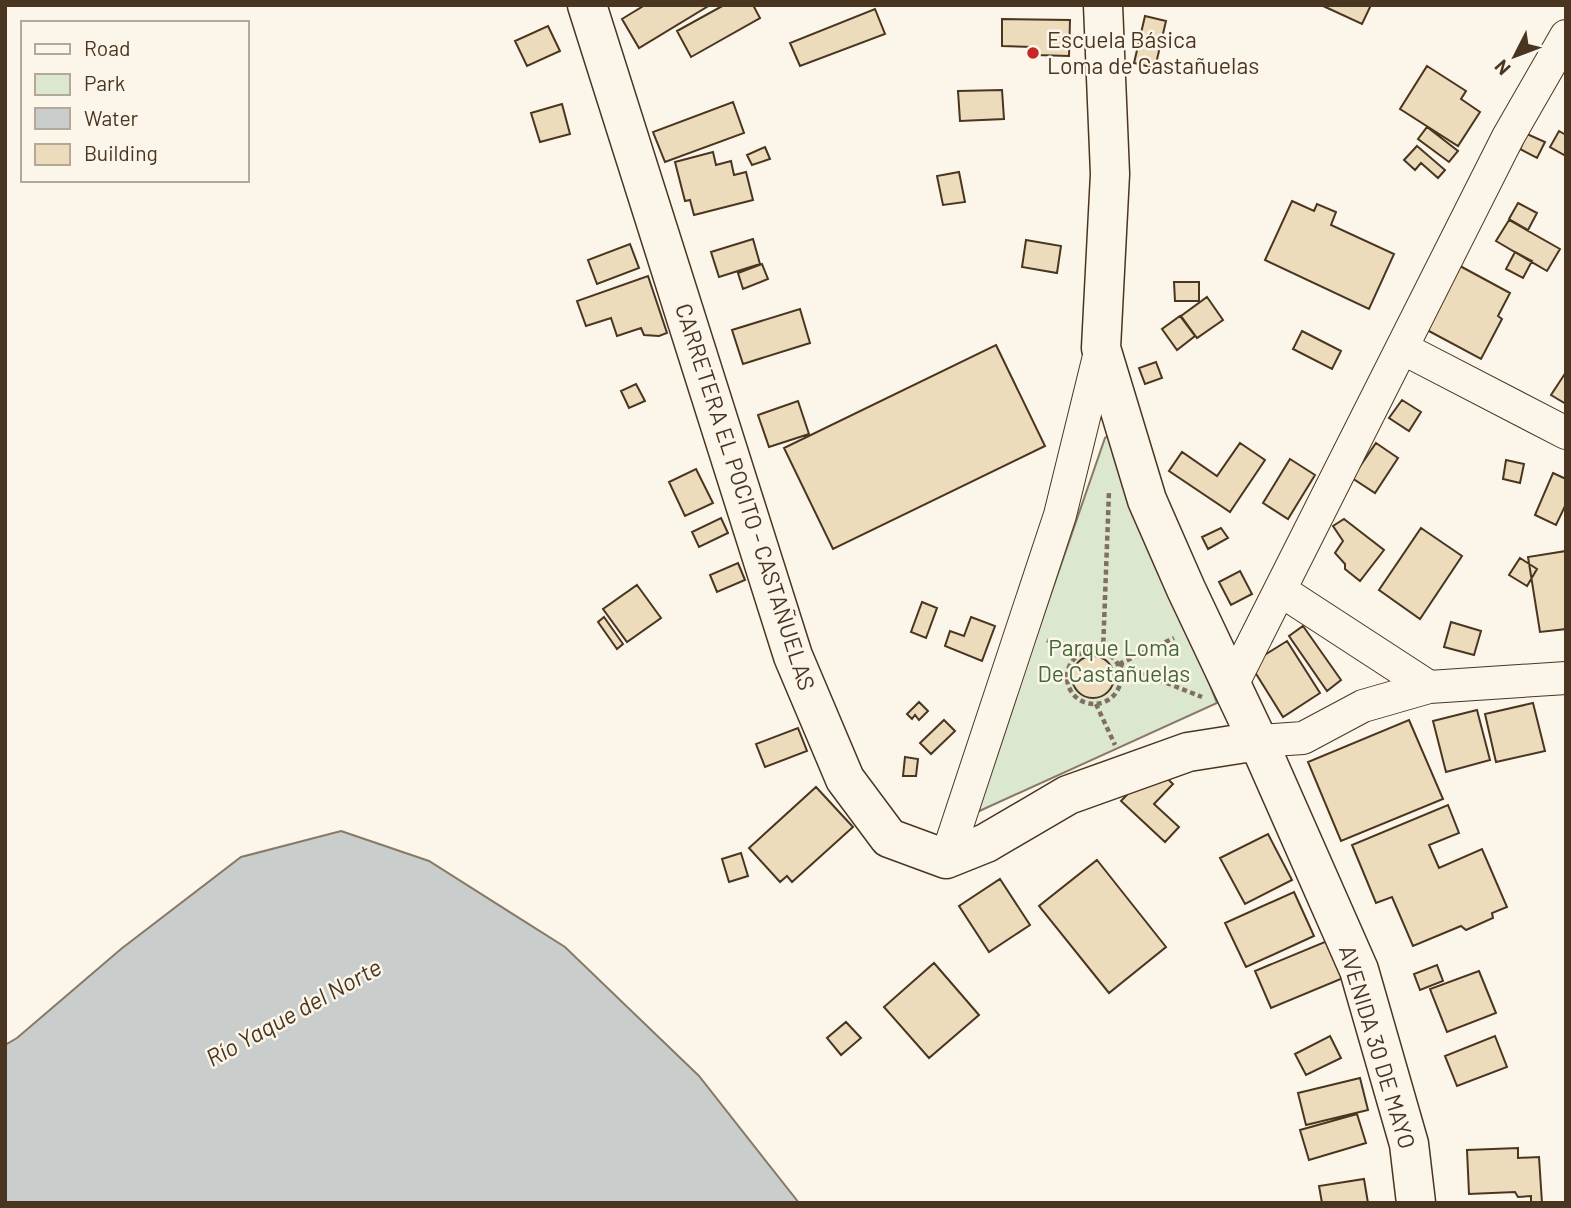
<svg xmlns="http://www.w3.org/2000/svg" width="1571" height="1208" viewBox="0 0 1571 1208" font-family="Barlow,sans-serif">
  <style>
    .green { fill: #dce7d0; stroke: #887966; stroke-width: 2 }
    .water { fill: #c9cecd; stroke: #887966; stroke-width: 2 }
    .building { fill: #ecdcbc; stroke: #4a3520; stroke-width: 2 }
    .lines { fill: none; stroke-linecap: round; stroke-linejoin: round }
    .minor-casing { stroke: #4a3520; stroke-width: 34 }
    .major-casing { stroke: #4a3520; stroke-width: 41 }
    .path { stroke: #7f6f5c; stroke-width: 4.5; stroke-dasharray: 5 3.5; stroke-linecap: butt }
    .minor { stroke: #fbf6e9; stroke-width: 32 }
    .major { stroke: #fbf6e9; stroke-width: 38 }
    .poi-dot { fill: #c62828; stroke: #fbf6e9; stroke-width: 2.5 }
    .labels { text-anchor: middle; stroke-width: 5; stroke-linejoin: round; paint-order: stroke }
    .poi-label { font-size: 23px; fill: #4a3520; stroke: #fbf6e9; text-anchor: start }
    .street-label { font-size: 23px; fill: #4a3520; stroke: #fbf6e9 }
    .park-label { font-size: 23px; fill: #436837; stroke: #fbf6e9 }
    .water-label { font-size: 24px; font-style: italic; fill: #4a3520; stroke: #fbf6e9 }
  </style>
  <rect width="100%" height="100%" fill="#fbf6e9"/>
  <path class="green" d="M1111 434 1217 703 975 813 1105 438Z"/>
  <path class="water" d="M341 831 429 861 565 947 699 1076 799 1203H5V1045L17 1038 121 949 241 857Z"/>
  <path class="building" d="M645 5H710L639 48 622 19Z
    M724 5H753L760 18 691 57 677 31Z
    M1321 5H1371L1362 24Z
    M875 9 885 34 800 66 790 43Z
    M1145 16 1166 21 1155 68 1134 63Z
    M1002 19 1070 20 1069 56 1036 55 1033 47 1002 46Z
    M548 26 560 51 527 66 515 41Z
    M1427 66 1466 91 1461 99 1480 112 1458 146 1400 109Z
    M1002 90 1004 119 960 121 958 91Z
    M733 102 744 133 665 162 653 132Z
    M562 104 570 134 540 142 531 113Z
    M1427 127 1458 151 1449 162 1418 139Z
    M1559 131 1566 135V156L1550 147Z
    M1527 134 1545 142 1537 158 1520 149Z
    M1417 146 1445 170 1438 178 1421 163 1415 170 1404 160Z
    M765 147 770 159 752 165 747 155Z
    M713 152 716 165 731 161 734 175 746 172 753 200 694 215 690 200 685 201 675 162Z
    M959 172 965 202 943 205 937 176Z
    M1292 201 1314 211 1317 204 1336 212 1331 225 1394 254 1369 309 1265 260Z
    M1518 203 1537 213 1528 230 1509 219Z
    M1509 220 1560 249 1547 271 1496 241Z
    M753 239 760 264 719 277 711 252Z
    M1026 240 1061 246 1057 273 1022 267Z
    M630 244 639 268 597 284 588 260Z
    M1515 252 1532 261 1523 278 1506 269Z
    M762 264 768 279 743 289 738 273Z
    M1460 266 1510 293 1498 316 1502 319 1481 359 1427 330Z
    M648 276 667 333 659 336 644 335 641 328 617 336 611 318 586 326 577 301Z
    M1174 282H1199V301H1175Z
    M1207 297 1223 320 1197 338 1181 316Z
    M800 309 810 343 743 364 732 330Z
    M1180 316 1195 336 1177 350 1162 329Z
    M1302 331 1341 351 1332 369 1293 349Z
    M996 345 1045 446 833 549 784 448Z
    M1156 362 1162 378 1145 384 1139 368Z
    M1566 372V404L1551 395Z
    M636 384 645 401 629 408 621 391Z
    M1402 400 1421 412 1409 431 1389 418Z
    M798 401 809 434 769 447 758 415Z
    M1240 443 1265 460 1230 512 1169 471 1182 452 1217 476Z
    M1376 443 1398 458 1375 493 1352 478Z
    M1290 459 1315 475 1288 519 1263 503Z
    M1506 460 1524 464 1520 483 1503 479Z
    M696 469 713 503 685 516 669 482Z
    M1553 473 1566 479V504L1556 525 1535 515Z
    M721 518 728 533 699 547 692 532Z
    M1344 519 1384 550 1360 581 1345 569V564L1335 553 1343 541 1333 526Z
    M1221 528 1228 538 1208 549 1202 537Z
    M1421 528 1462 556 1420 619 1379 590Z
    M1566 551V629L1540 632 1528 557Z
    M1520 558 1537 569 1527 586 1509 575Z
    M738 563 745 580 717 592 710 575Z
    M1240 571 1252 594 1231 605 1219 582Z
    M637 585 661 618 627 642 603 609Z
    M922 602 937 608 926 638 911 632Z
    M604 617 623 644 617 649 598 622Z
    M971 617 995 626 982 661 945 646 950 631 964 636Z
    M1451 622 1481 631 1474 655 1444 647Z
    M1303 626 1341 680 1327 691 1289 636Z
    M1287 641 1320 693 1283 717 1250 664Z
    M1072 677a21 21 0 1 1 42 0a21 21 0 1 1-42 0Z
    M919 702 928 711 919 720 915 715 912 719 907 714Z
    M1533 703 1545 751 1496 762 1485 714Z
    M1477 710 1490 760 1446 772 1433 721Z
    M944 720 955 731 931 754 920 743Z
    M1409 720 1443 799 1341 841 1308 762Z
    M798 728 807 751 765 767 756 744Z
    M905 757 918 759 916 776H903Z
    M1154 766 1173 784 1154 804 1179 827 1165 842 1121 801Z
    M816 787 853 827 792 882 787 876 780 882 749 848Z
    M1448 805 1459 833 1429 845 1439 868 1482 849 1507 907 1492 913 1493 918 1466 930 1461 926 1413 946 1392 897 1376 903 1352 845Z
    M1268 834 1292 880 1245 904 1220 858Z
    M741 853 748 876 729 882 722 859Z
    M1097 860 1166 947 1109 993 1039 906Z
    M1000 879 1030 925 989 952 959 906Z
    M1294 892 1314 936 1246 967 1225 923Z
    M1332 939 1348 976 1271 1008 1255 971Z
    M934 963 979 1015 929 1058 884 1007Z
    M1437 965 1443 981 1420 990 1414 974Z
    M1479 971 1496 1013 1447 1032 1430 989Z
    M846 1022 861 1038 841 1055 827 1038Z
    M1330 1036 1341 1058 1306 1075 1295 1054Z
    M1495 1036 1507 1067 1457 1086 1445 1056Z
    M1360 1078 1368 1110 1306 1125 1298 1093Z
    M1357 1114 1366 1143 1309 1160 1300 1130Z
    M1518 1148V1158L1539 1157 1542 1203H1531V1196L1518 1197 1515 1192 1469 1194 1467 1150Z
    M1364 1179 1368 1203H1322L1319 1186Z"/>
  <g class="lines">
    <g class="minor-casing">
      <path id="minor" d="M1402 348 1566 433
        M1280 590 1429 687
        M1232 685 1508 137 1566 36
        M1258 741 1303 738 1363 706 1429 687 1566 678
        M946 859 1060 515 1101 348"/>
    </g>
    <g class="major-casing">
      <path id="major" d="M587 5 793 656 845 779 889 838 946 859 986 843 1068 795 1188 752 1258 741
        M1103 5 1110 174 1101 348 1147 500 1186 589 1258 741 1359 970 1409 1144 1416 1203"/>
    </g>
    <path class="path" d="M1047 640 1077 655
      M1067 677a27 27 0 1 1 54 0a27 27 0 1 1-54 0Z
      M1103 651 1109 491
      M1119 664 1202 697
      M1119 664 1174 638
      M1096 704 1115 745"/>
    <use href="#minor" class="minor"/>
    <use href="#major" class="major"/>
  </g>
  <circle class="poi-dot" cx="1033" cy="53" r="7"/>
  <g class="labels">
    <g class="poi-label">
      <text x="1047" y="48">Escuela Básica<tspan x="1047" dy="26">Loma de Castañuelas</tspan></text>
    </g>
    <g class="street-label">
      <text transform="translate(745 497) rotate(72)" y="8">CARRETERA EL POCITO - CASTAÑUELAS</text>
      <text transform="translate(1377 1047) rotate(73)" y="8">AVENIDA 30 DE MAYO</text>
    </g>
    <g class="park-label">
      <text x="1114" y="656">Parque Loma<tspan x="1114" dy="26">De Castañuelas</tspan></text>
    </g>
    <g class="water-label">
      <text transform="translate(294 1013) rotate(-29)" y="8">Río Yaque del Norte</text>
    </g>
  </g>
  <rect width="1571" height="1208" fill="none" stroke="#4a3520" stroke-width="14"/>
  <rect x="21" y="21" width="228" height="161" fill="#fbf6e9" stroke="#b4a999" stroke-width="2"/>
  <rect x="35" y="44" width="35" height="10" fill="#fbf6e9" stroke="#b4a999" stroke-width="2"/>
  <text x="84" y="56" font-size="21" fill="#4a3520">Road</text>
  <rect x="35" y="74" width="35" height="21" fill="#dce7d0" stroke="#b4a999" stroke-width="2"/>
  <text x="84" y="91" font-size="21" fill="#4a3520">Park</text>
  <rect x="35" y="108" width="35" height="21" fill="#c9cecd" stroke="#b4a999" stroke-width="2"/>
  <text x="84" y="126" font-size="21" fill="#4a3520">Water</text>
  <rect x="35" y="144" width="35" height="21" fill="#ecdcbc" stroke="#b4a999" stroke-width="2"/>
  <text x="84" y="161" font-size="21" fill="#4a3520">Building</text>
  <g transform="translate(1515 56) rotate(228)" stroke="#fbf6e9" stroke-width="5" paint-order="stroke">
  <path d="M0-5L12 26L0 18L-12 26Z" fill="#4a3520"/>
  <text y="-10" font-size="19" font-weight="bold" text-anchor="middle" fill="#4a3520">N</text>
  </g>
</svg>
